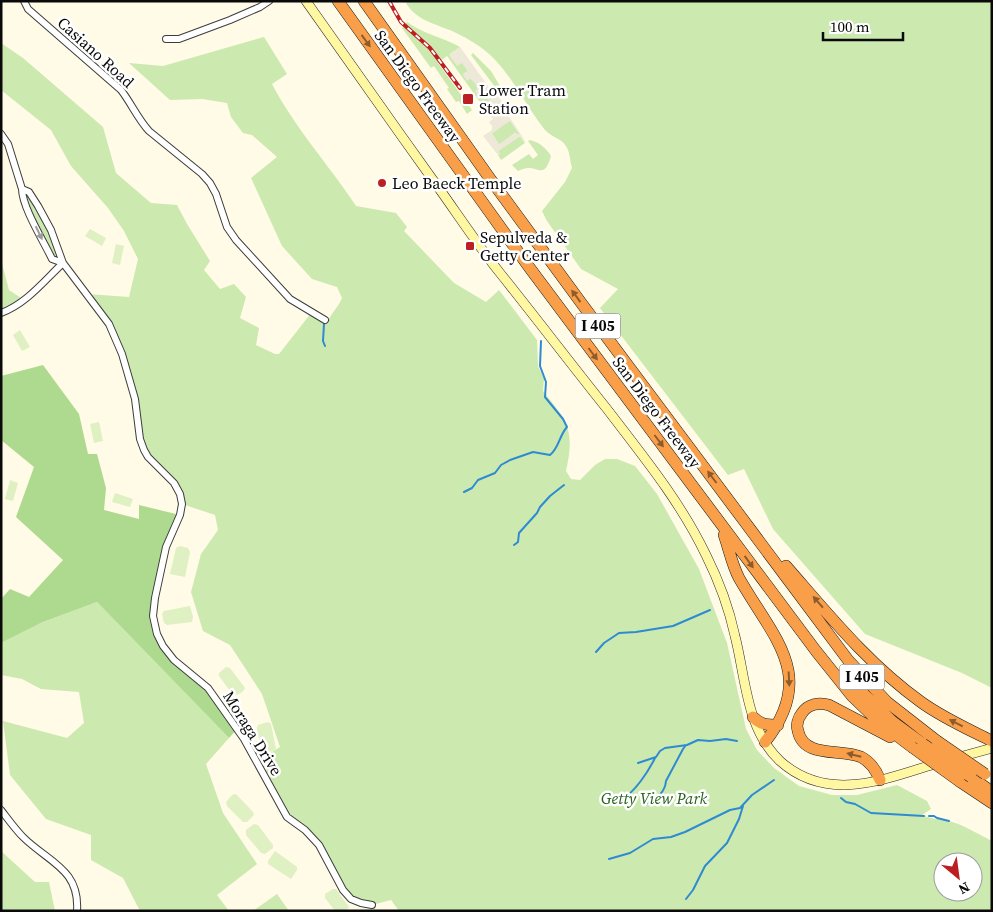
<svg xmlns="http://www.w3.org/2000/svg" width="993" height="912" viewBox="0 0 993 912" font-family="'Source Serif 4',serif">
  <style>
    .green { fill: #cce9b0; fill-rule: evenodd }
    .forest { fill: #aeda8f }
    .pitch { fill: #dff0c2 }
    .plaza { fill: #ede8d7; fill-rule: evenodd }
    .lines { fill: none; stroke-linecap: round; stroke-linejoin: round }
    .stream { stroke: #2e8bd1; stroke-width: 2 }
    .street-casing { stroke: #3d3d3d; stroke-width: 8 }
    .secondary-casing { stroke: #2c2c2c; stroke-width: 10 }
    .highway-casing { stroke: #1b1b1b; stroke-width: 12 }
    .street { stroke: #fff; stroke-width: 6 }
    .secondary { stroke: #fff7a1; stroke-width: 9 }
    .highway { stroke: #f99f4a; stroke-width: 11 }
    .rail-casing { stroke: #bc1f22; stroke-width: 4 }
    .rail { stroke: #fff; stroke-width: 2; stroke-dasharray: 5.5; stroke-linecap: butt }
    .highway-bridge-casing { stroke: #1b1b1b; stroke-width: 12; stroke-linecap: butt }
    .highway-bridge { stroke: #f99f4a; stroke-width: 11 }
    .oneway { fill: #8d5c2d }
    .oneway2 { fill: #9d9d9d }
    .poi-dot { fill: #bc1f22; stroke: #fff; stroke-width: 2 }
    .labels { text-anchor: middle; stroke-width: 5; stroke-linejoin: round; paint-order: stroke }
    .shield { fill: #fff; stroke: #545454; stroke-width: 1 }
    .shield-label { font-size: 15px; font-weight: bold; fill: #0a0a0a }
    .street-label { font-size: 16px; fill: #0a0a0a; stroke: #fff }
    .poi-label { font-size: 16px; fill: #0a0a0a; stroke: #fff; text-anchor: start }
    .park-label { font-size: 16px; font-style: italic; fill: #26611a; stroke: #fff }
  </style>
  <rect width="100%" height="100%" fill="#fffbe6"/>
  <path class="green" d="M405 1H992V688L962 673 865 634 773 529 744 469 728 475 600 308 618 289 581 269 547 221 542 211 565 182 572 168C570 161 570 152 566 146 561 138 551 137 545 130 523 102 509 67 479 46 470 40 461 35 452 31 433 23 415 20 405 1Z
    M407 22C423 34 442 37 460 47L450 54 462 62 468 71 463 74C474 79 478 85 479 96L484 93 490 101 483 106 447 56 438 63 472 110 467 114 459 101 456 102 447 89 449 88 434 66 431 68 402 28Z
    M264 37 287 74 272 84C295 128 329 165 356 206L396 213 407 227 404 231 454 283 486 302 499 290 537 340 538 366 544 379 543 391C568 422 575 430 566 471L571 479 580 480 595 465 605 459H617L635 466 657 494 699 569 727 643 746 729 757 750 774 768 799 786 832 795H857L897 785 927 801 931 809 922 815C931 819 939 819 949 821 964 825 978 834 992 841V911H399L391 900 372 905 351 898 319 845 287 817 256 762 280 747 262 694 230 645 203 631 191 592 201 554 218 530 215 515 182 504 180 494 144 450 135 399 109 324 87 294 129 297 138 259 124 231 108 208 71 166 51 130 1 90V43L23 58 103 127 116 173 151 203 177 205 187 224 210 261 204 270 220 289 234 284 246 297 240 318 259 328 256 345 275 354H279L312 312 327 320 329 319C333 311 339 306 342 298L337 287 312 279 282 246 251 178 277 157 252 135 243 133 231 117 227 103 202 99 170 100 129 63 163 66ZM943 862H973V892H943Z
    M473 53 491 71 500 86 495 87 471 55Z
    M510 120 520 134 518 135 515 133 499 145 491 134Z
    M520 136 525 143 501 160 498 155 500 154 498 151Z
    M530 140C539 142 546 148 551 156 543 184 537 160 518 171L512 165 529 154 533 159 538 155 528 141Z
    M22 189 38 206 63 263 52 259 38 232Z
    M1 260 9 290 24 300 1 313Z
    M97 602 229 738 206 764 223 813 257 864 217 895 229 911H140L123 878 91 860V835L46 819 10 775 3 721 67 738 84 723 79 692 41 689 22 679 1 675V643L43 622Z
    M1 851 35 882H49L55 911H1Z
    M277 894 289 911H253Z"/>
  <path class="forest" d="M43 365 79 414 88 454H97L106 488 104 510 139 519V505L180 515 166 547 153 616 163 646 208 688 237 729 229 738 97 602 43 622 1 643V599L10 589 29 597 63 560 16 517 34 467 1 440V376Z"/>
  <path class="pitch" d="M90 229 106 238 102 246 85 236Z
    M116 244 124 246 120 265 112 263Z
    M20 330 30 347 22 351 13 335Z
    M99 422 103 441 94 443 90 424Z
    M10 480 18 483 13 501 5 499Z
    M115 493 133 499 130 507 112 502Z
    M180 546 188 548 190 552 185 577 170 574 176 548Z
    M190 606 193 617 192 622 167 625 164 623 162 614 164 611Z
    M226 667 230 668 245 688C243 693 238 695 233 695L219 676V673Z
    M268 722 271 724 276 749 274 751 264 753 261 751 257 728 258 725Z
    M236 794 253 812 254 815 247 822H243L227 806 226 802 232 795Z
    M254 824 258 825 273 845V848L265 854 261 853 246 835V830Z
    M275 851 297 867V870L291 879 268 864V861Z
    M333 889H336L349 907 346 911H335L325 898V894Z"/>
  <path class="plaza" d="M460 47 493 93 495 92 503 103 501 105 526 142 520 136 498 151 500 154 498 155 483 136 492 130V126L489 122 493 119 483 106 490 101 484 93 479 97 475 91 478 88 471 78 467 81 463 75 468 71 462 63 457 66 449 55ZM510 121 519 134 517 135 516 133 499 144 492 133Z"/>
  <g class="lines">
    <path class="stream" d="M324 324 323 341 325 346
      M464 492 472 488 478 480 495 473 501 465 510 460 533 452 550 455C559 448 559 436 567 427L563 419 545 397 546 382 540 366 541 341
      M514 545 518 542 519 533 537 513 540 507 550 496 564 485
      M596 652 604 643 619 633 636 632 673 626 710 610
      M638 763 656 757 660 751 665 748 687 745 698 740 710 741 726 739 737 741
      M841 798 846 802 855 804 871 813 924 816
      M621 800C635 792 648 772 655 758
      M645 804C655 800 665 793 666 781L683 749 686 745
      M929 816H934L937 818 949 821
      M609 859 630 853 653 839 671 837 685 832 730 810 740 808 752 795 774 780
      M686 899 693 890 705 866 727 843 739 819 743 806"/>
    <g class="street-casing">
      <path id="street" d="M24 1 28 9 121 90C131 103 138 119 149 131L202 174 210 183 216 194 227 227 236 240 290 299 325 320
        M166 39H179L230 20 260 7 269 1
        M1 134 8 144 22 189C22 207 44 242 52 259L63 263
        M22 189 29 192 38 206 51 230 63 263 109 324 122 354 135 399 140 439 144 450 148 457 174 483 180 494 182 504 180 515 166 547 155 598 153 616 157 634 163 646 174 660 208 688 244 739 287 817 305 830 319 845 343 890 351 899 361 903 372 905
        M1 313C26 304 44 281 63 263
        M1 810C8 819 15 829 23 837 48 862 80 869 77 911"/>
    </g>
    <g class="secondary-casing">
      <path id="secondary" d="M306 1C352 66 397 130 443 194 462 221 480 248 500 273 536 318 571 364 607 409 643 456 680 501 706 555 719 581 729 608 735 636 746 679 746 729 780 761 828 804 885 779 938 763
        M956 758 992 748"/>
    </g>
    <g class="highway-casing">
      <path id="highway" d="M338 1 529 267 816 651 852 696 879 722 912 747
        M364 1 491 180 582 304 848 660 887 702 937 741
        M724 535C729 549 732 565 739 578 773 638 818 675 765 742
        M786 566C828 614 868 664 921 702 943 718 968 729 992 741
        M845 676 893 722 923 744
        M753 717C761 725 767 725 778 725
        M971 777 992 792
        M880 780C876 770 871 762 861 757 841 748 804 759 798 731 796 725 798 718 802 713 808 704 819 702 829 705L890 737
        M959 781 992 803"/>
    </g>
    <use href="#street" class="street"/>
    <use href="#secondary" class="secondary"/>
    <use href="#highway" class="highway"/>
    <g class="rail-casing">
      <path id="rail" d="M389 1 401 22 430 48 460 88"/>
    </g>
    <use href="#rail" class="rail"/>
    <g class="highway-bridge-casing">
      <path id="highway-bridge" d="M937 741 985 774
        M923 744 971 777
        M912 747 959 781"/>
    </g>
    <use href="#highway-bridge" class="highway-bridge"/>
  </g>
  <defs><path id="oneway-solid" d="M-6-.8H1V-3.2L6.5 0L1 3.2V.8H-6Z" transform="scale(1.25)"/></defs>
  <g class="oneway">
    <use href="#oneway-solid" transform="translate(366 41) rotate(54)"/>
    <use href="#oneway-solid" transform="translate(576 296) rotate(-126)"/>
    <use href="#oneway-solid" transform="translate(593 354) rotate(53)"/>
    <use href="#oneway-solid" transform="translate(659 441) rotate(53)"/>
    <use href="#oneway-solid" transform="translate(712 477) rotate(-127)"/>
    <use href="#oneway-solid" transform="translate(749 562) rotate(54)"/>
    <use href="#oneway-solid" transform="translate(818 602) rotate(-131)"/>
    <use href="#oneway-solid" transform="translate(789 679) rotate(87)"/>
    <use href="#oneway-solid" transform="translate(956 723) rotate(-153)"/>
    <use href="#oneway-solid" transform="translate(854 755) rotate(-166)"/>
  </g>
  <use class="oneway2" href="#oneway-solid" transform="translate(39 233) rotate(64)"/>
  <g class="poi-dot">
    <rect x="462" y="93" width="12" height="12" rx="2.5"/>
    <circle cx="382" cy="183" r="5"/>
    <rect x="465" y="241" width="10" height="10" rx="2.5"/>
  </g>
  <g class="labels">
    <g class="shield">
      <rect x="575.5" y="313.5" width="45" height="25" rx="4"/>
      <rect x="839.5" y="664.5" width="45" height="25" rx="4"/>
    </g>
    <g class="shield-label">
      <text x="598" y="331">I 405</text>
      <text x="862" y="682">I 405</text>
    </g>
    <g class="street-label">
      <text transform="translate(96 52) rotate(42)" y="6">Casiano Road</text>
      <text transform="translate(418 86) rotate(54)" y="6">San Diego Freeway</text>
      <text transform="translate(657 412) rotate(53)" y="6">San Diego Freeway</text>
      <text transform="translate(253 733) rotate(58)" y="6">Moraga Drive</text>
    </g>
    <g class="poi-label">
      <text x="479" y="96">Lower Tram<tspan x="479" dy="18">Station</tspan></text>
      <text x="392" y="189">Leo Baeck Temple</text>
      <text x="480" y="243">Sepulveda &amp;<tspan x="480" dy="18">Getty Center</tspan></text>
    </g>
    <g class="park-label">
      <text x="654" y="804">Getty View Park</text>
    </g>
  </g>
  <rect width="993" height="912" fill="none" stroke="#0a0a0a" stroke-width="5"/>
  <g transform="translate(958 877) rotate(151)"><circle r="24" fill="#ffffff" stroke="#9d9d9d"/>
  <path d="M0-4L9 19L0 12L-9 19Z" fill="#bc1f22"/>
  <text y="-8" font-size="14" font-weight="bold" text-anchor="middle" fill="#0a0a0a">N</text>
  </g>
  <path d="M823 32v8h80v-8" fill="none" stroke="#0a0a0a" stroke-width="2.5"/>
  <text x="830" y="32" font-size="15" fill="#0a0a0a" stroke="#ffffff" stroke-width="4" paint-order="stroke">100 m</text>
</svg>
